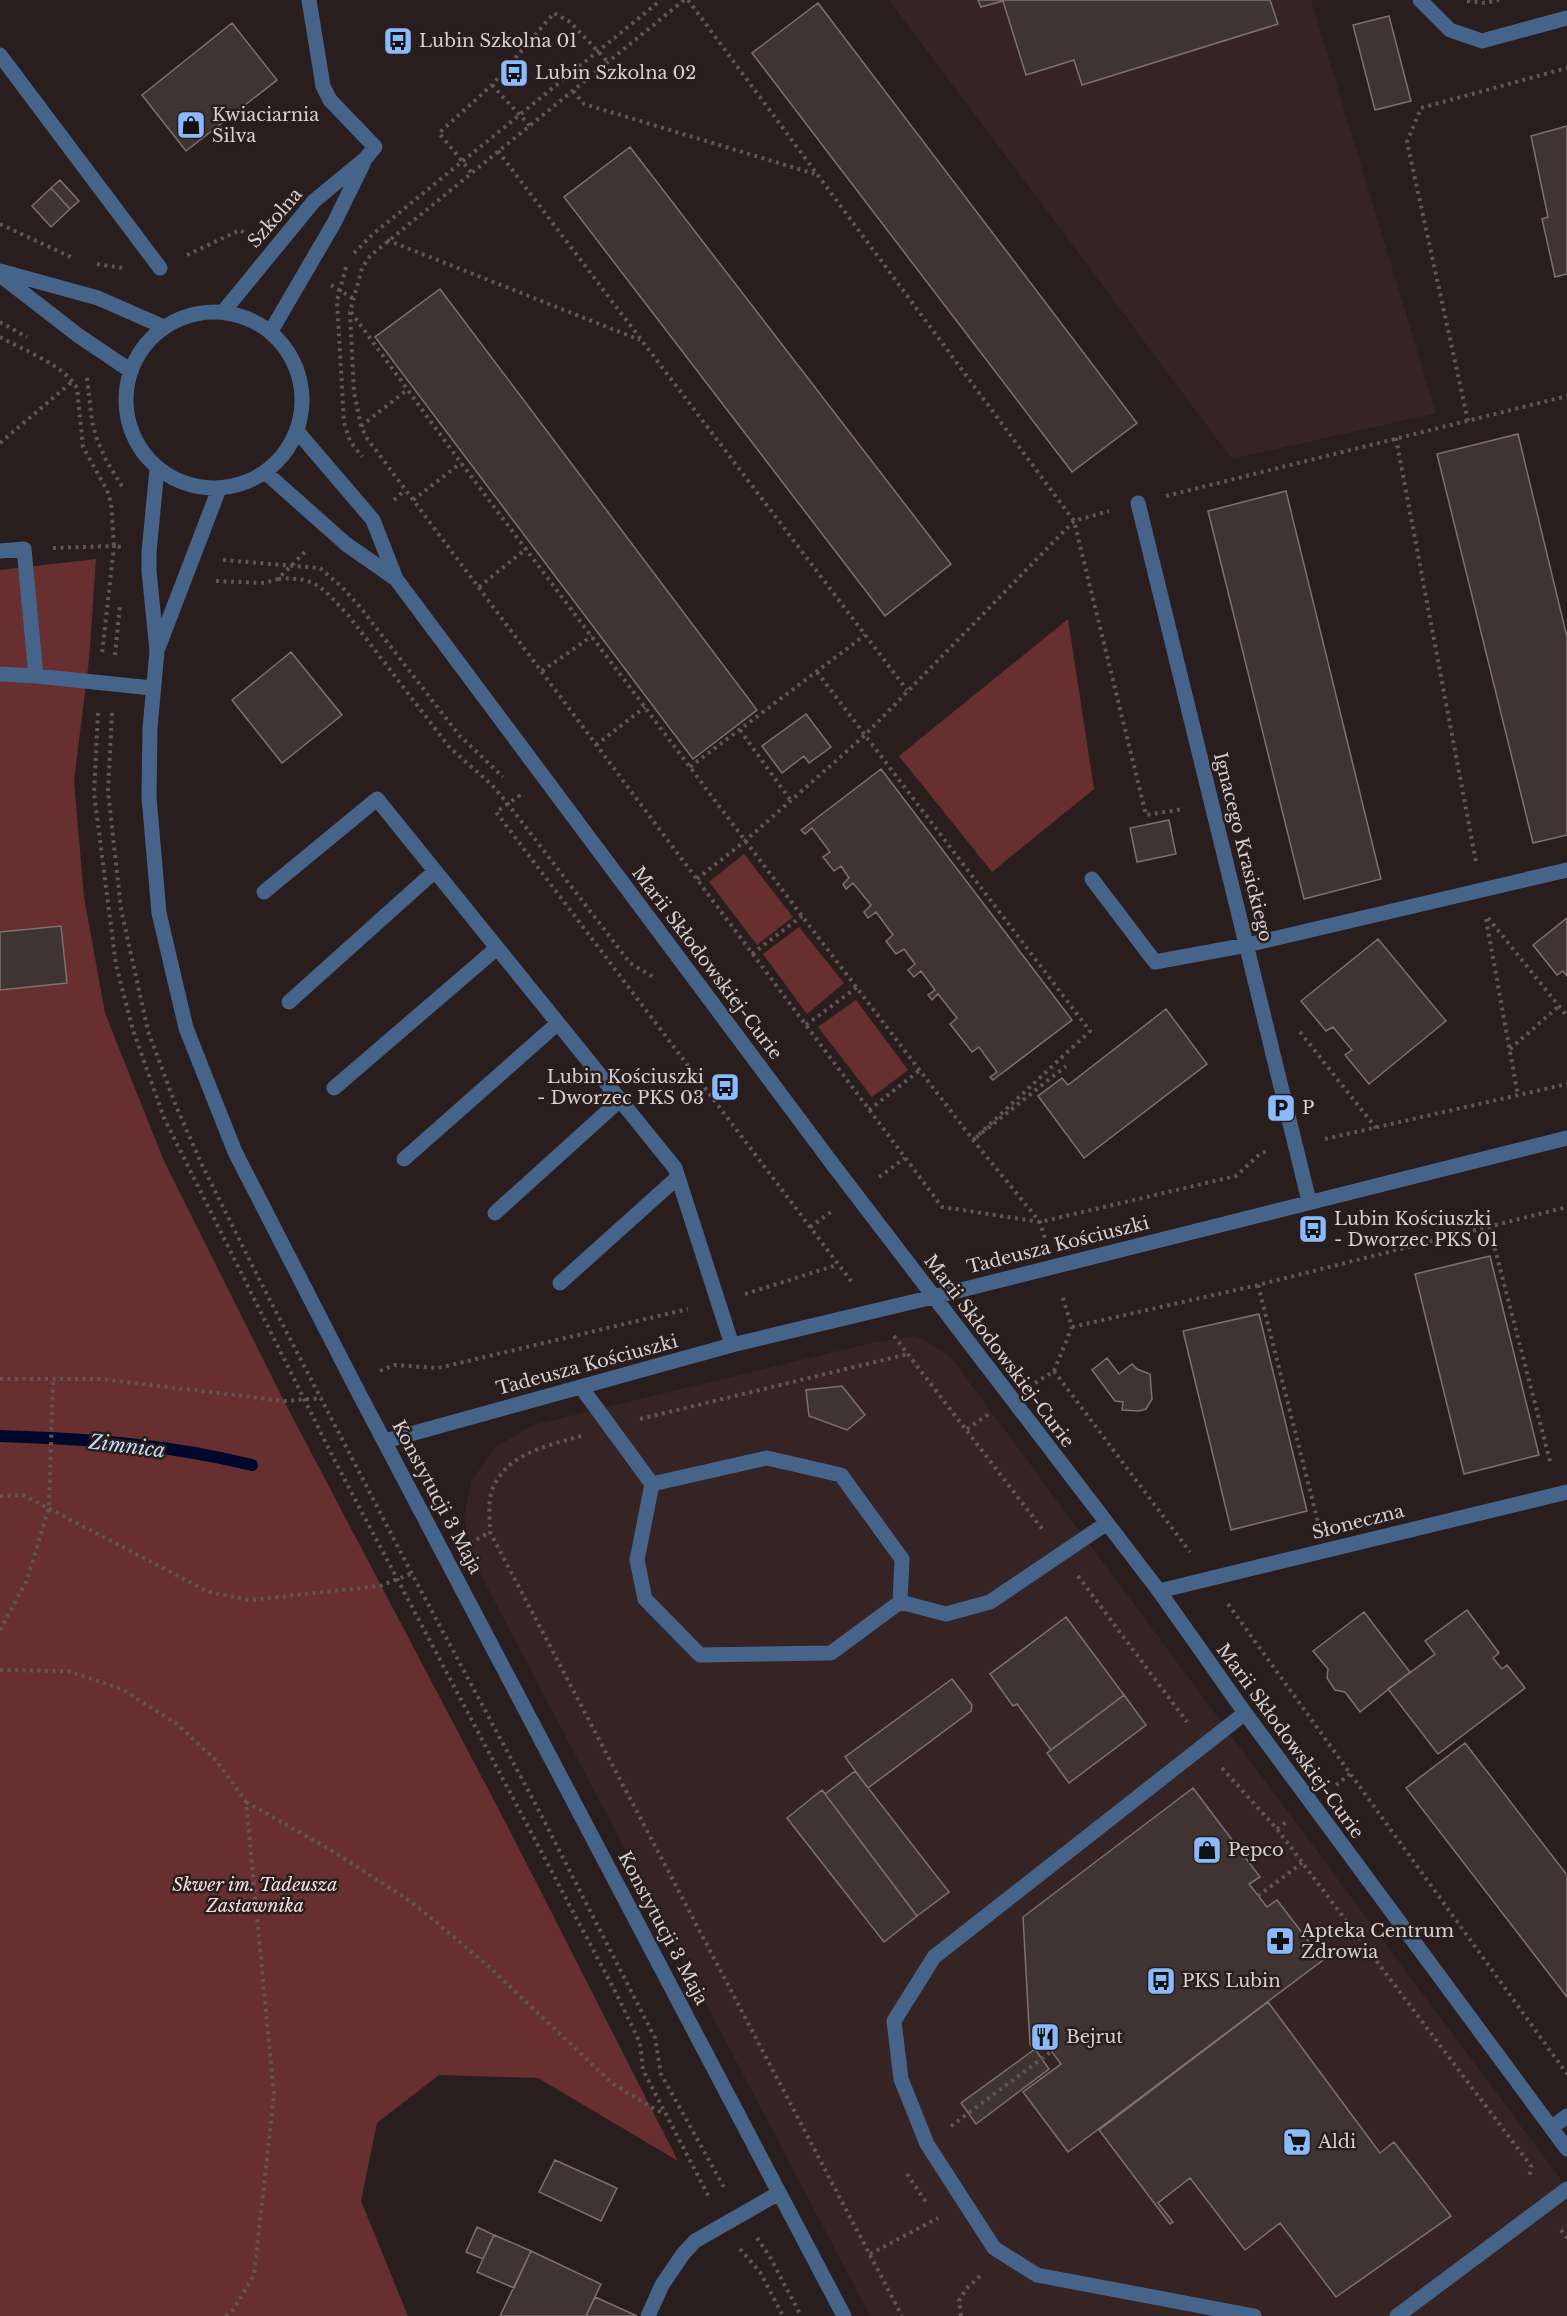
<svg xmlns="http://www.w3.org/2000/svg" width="1567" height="2316" viewBox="0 0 1567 2316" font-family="'Libre Baskerville',serif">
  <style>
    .built { fill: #362424 }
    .green { fill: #672f2f }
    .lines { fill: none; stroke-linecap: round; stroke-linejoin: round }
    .stream { stroke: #00072c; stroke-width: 12 }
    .building { fill: #403433; stroke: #7e7070; stroke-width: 1.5 }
    .path { stroke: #605655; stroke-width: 4; stroke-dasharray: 3 4.5; stroke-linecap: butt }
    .minor { stroke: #46638a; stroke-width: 15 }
    .labels { text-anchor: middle; stroke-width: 5; stroke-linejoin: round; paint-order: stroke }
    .poi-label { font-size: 18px; fill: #d7cfcf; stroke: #291e1d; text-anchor: start }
    .street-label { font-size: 18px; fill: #d7cfcf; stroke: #291e1d }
    .park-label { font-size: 18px; font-style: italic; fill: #f5dedc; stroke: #291e1d }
    .water-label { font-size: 20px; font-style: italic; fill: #c4dcfd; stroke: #291e1d }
  </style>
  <rect width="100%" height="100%" fill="#291e1d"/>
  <path class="built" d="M889 0H1311L1436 413 1232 459Z
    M916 1336 949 1355 1567 2188V2316H870L473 1560 464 1517 471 1481 496 1447 533 1425 871 1343Z"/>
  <path class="green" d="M96 559 89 660 74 781 84 897 105 1013 164 1161 284 1401 509 1829 678 2161 538 2078 439 2075 377 2123 361 2201 408 2316H0V570Z
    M1068 619 1094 789 992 872 899 756Z
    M744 854 793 917 757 945 709 882Z
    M799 927 844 983 807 1014 763 954Z
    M856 1000 908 1070 872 1097 818 1027Z"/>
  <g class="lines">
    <path class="stream" d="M0 1436C89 1439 166 1444 252 1465"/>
  </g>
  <path class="building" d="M978 0H1270L1278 24 1082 85 1074 60 1026 75 1003 1 981 7Z
    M818 3 1137 423 1072 472 752 53Z
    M1389 16 1411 101 1375 110 1353 25Z
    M232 23 277 80 186 151 142 95Z
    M1567 126V274L1555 277 1542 219 1548 217 1531 136Z
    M630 147 951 564 885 616 564 197Z
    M60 180 79 201 70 209 51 188Z
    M51 188 70 209 51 227 32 206Z
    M440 289 757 710 693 759 375 337Z
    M1518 434 1567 637V835L1533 843 1437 454Z
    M1286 491 1381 879 1304 899 1208 511Z
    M291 652 342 715 282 763 232 700Z
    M806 714 831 747 809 763 804 756 782 773 762 746Z
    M881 769 1072 1020 993 1080 990 1077 997 1072 979 1047 972 1052 950 1024 957 1018 938 994 932 1000 928 995 935 990 921 971 914 977 908 970 915 964 904 949 896 954 886 941 893 935 876 912 868 918 864 912 871 905 853 883 846 889 843 884 849 878 841 866 834 871 823 857 830 852 812 828 805 834 801 830Z
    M1169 820 1176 854 1137 862 1130 828Z
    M1567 918V976L1563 971 1557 975 1533 945Z
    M61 926 67 983 0 990V932Z
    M1378 939 1446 1021 1369 1084 1345 1055 1352 1050 1333 1027 1326 1031 1301 1001Z
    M1166 1009 1207 1064 1084 1158 1038 1096 1062 1078 1068 1085Z
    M1490 1256 1539 1455 1464 1474 1415 1274Z
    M1259 1314 1307 1511 1231 1530 1183 1331Z
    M1107 1358 1119 1374 1132 1364 1137 1369 1150 1374 1152 1399 1146 1409 1139 1411 1122 1410 1123 1402 1115 1401 1092 1370Z
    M842 1386 865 1415 847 1430 809 1416 806 1390Z
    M1467 1610 1499 1653 1493 1658 1502 1669 1507 1665 1525 1688 1438 1754 1388 1689 1435 1654 1425 1641Z
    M1364 1612 1410 1672 1360 1712 1345 1692 1335 1690 1327 1678 1328 1669 1313 1651Z
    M1066 1617 1124 1695 1051 1750 1017 1704 1013 1706 990 1674Z
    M952 1679 972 1705 971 1711 868 1788 845 1757Z
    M1124 1695 1146 1725 1069 1783 1047 1753Z
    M1465 1743 1567 1875V1997L1406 1788Z
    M855 1771 949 1892 917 1916 825 1794Z
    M1193 1788 1260 1877 1249 1884 1267 1907 1277 1900 1323 1960 1068 2152 1023 2092 1061 2064 1043 2040 1033 2048 1030 2044 1023 1917Z
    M822 1790 917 1916 884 1942 787 1818Z
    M1268 2002 1380 2153 1394 2142 1451 2216 1336 2297 1280 2223 1245 2250 1190 2178 1158 2203 1173 2222 1170 2224 1099 2130Z
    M1035 2049 1049 2069 976 2124 961 2103Z
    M555 2160 617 2188 601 2221 539 2192Z
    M477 2227 494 2235 483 2259 466 2252Z
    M494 2235 531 2251 514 2288 477 2272Z
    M531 2251 601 2284 586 2316H500Z
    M595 2297 637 2316H586Z"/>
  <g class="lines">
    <path class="path" d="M684 0 370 256 362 268 350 312 354 392 361 426 366 437 942 1207 1040 1222 1236 1176 1261 1153 1268 1151
      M688 0 1074 521 1146 815 1183 809
      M1467 1 1485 3 1499 0
      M492 85 530 126
      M573 91 584 104 815 174
      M498 151 907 690
      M471 172 439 133 492 85 554 13 570 22 608 62
      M0 224 73 258
      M387 240 640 340
      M354 253 373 234 661 0
      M187 255 240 230 248 235
      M97 264 122 268
      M346 267 337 301 344 423 350 441 362 457
      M331 285 354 299
      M351 312 461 463 802 916 973 1140 1040 1222 1045 1239
      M0 322 27 337
      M0 337C23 350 64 365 77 388L83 447 107 490 111 503 114 546 121 547
      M87 378 92 421 96 437 106 460 123 488
      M1468 421 1407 142 1421 108 1567 68
      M361 426 407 390
      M1396 438 1476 862
      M0 443 73 381
      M1166 496 1567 396
      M394 500 405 490
      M413 500 461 463
      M53 548 114 546 102 654
      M223 560 320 568 342 587 360 607 459 735 503 777
      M278 579C317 576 323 589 348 615L450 748 492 785 508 804 630 963 653 977
      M216 581 264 583 278 579 307 550
      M479 587 527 548
      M115 655 120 605
      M542 671 592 636
      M817 672 1090 1031 973 1140 1066 1066
      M98 713 94 793 116 965 133 1030 164 1118 336 1463 617 1995 640 2043 643 2070 710 2199
      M112 713 108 791 121 909 148 1031 176 1106 202 1165 258 1277 412 1574 537 1807 655 2038 661 2074 725 2189
      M740 730 791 801
      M596 745 645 707
      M690 767 865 635
      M518 795 519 796 496 812 854 1285
      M697 879 745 841 864 736 1074 521 1109 511
      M1488 918 1567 1016
      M1486 919 1518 1096
      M752 954 802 916
      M806 1025 857 987
      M1300 1032 1376 1128
      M1510 1049 1559 1006
      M869 1110 920 1070
      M1325 1139 1567 1084
      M879 1177 905 1158
      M1489 1226 1551 1465
      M810 1227 831 1212
      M1258 1285 1318 1522
      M745 1294 837 1265
      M1072 1327 1258 1285 1567 1207
      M894 1336 1043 1530
      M380 1371 394 1365 438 1368 688 1309
      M1054 1371 1190 1552
      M0 1379H101L284 1401 322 1398
      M1035 1383 1054 1371 1072 1327 1062 1295
      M640 1419 908 1354
      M967 1429 989 1414
      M581 1436C547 1446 502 1454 491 1494 488 1506 490 1520 490 1532L902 2316
      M0 1496 23 1495 209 1592 250 1600 380 1586 413 1573
      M470 1543 490 1532
      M1078 1576 1187 1722
      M1228 1604 1567 2074
      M0 1630 27 1580 49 1507 53 1378
      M0 1670 68 1671 122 1689 177 1724 217 1761 246 1802 274 2095 254 2275 233 2310 225 2316
      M1222 1768 1277 1829 1531 2166 1529 2179
      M1336 1785 1350 1774
      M246 1802 331 1850 413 1903 486 1964 613 2084 656 2110 664 2113
      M1277 1829 1289 1820
      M1258 1896 1302 1863
      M951 2126 1052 2051
      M907 2174 928 2205
      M1561 2230 1567 2238
      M757 2238 770 2257 801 2316
      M740 2249 760 2272 783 2316
      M870 2254 938 2218
      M961 2316 959 2301 966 2289 981 2275"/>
    <path class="minor" d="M1420 0 1450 30 1482 41 1567 18
      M0 55 160 268
      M0 271 98 298 164 327
      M0 275 79 336 131 371
      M223 312 314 201 365 159 375 147 330 100 323 86 309 0
      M126 400a88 88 0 1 1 176 0a88 88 0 1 1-176 0Z
      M271 331 334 223 363 164
      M297 431 373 520 396 579 834 1166 1159 1591 1245 1713 1567 2149
      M157 469 149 552V571L157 651 150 728 149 797 159 913 186 1028 235 1152 353 1382 844 2316
      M266 473 346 544 396 579
      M1138 503 1309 1201
      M0 551 24 549 36 676
      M158 648 219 489
      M0 674 36 676 152 688
      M1092 879 1155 962 1247 945 1567 870
      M264 892 377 799 675 1168 732 1345
      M289 1002 435 871
      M334 1088 497 948
      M404 1159 558 1023
      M495 1213 620 1100
      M560 1283 678 1177
      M581 1387 652 1484 637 1560 645 1599 700 1655 831 1653 900 1602 902 1559 841 1475 767 1458 652 1484
      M385 1441 732 1345 933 1297 1567 1138
      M1159 1591 1567 1492
      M900 1602 946 1614 990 1602 1107 1523
      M1245 1713 934 1957 894 2021 901 2079 927 2144 994 2248 1037 2275 1254 2316
      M1551 2128 1567 2116
      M648 2316 662 2285 683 2254 695 2241 779 2193
      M1397 2316 1567 2189"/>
  </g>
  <defs>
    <g id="bus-square" transform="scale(1.5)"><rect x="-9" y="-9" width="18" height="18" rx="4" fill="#8abafc" stroke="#291e1d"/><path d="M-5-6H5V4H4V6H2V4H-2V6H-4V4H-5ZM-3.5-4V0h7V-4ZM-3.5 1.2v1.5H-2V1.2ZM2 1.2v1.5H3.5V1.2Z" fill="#111"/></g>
    <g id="shop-square" transform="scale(1.5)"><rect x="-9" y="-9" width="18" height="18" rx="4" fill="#8abafc" stroke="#291e1d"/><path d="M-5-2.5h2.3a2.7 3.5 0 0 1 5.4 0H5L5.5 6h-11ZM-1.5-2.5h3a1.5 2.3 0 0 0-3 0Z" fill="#111"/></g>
    <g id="parking-square" transform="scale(1.5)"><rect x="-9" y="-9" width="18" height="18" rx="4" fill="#8abafc" stroke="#291e1d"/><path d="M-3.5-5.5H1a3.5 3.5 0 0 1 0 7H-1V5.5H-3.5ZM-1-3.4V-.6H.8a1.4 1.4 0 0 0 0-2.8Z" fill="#111"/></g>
    <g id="pharmacy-square" transform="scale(1.5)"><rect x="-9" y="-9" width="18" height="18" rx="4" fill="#8abafc" stroke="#291e1d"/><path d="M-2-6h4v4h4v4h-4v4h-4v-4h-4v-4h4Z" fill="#111"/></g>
    <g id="restaurant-square" transform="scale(1.5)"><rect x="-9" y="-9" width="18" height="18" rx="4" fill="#8abafc" stroke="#291e1d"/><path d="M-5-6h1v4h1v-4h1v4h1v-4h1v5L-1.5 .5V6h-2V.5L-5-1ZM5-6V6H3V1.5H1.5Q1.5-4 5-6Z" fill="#111"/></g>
    <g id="supermarket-square" transform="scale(1.5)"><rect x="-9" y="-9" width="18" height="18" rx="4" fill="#8abafc" stroke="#291e1d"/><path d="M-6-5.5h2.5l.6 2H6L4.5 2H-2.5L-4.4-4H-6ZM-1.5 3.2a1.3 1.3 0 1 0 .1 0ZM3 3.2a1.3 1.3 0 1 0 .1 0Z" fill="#111"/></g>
  </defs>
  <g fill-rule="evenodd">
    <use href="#bus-square" x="398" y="41"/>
    <use href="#bus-square" x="514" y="73"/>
    <use href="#shop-square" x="191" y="125"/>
    <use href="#bus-square" x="725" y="1087"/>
    <use href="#parking-square" x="1281" y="1108"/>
    <use href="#bus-square" x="1313" y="1229"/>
    <use href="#shop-square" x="1207" y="1850"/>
    <use href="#pharmacy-square" x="1280" y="1941"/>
    <use href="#bus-square" x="1161" y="1981"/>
    <use href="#restaurant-square" x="1045" y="2037"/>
    <use href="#supermarket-square" x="1297" y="2142"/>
  </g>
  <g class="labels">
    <g class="poi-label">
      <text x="419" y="47">Lubin Szkolna 01</text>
      <text x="535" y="79">Lubin Szkolna 02</text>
      <text x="212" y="121">Kwiaciarnia<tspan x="212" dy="21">Silva</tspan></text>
      <text x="704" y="1083" text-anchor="end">Lubin Kościuszki<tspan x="704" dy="21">- Dworzec PKS 03</tspan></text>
      <text x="1302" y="1114">P</text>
      <text x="1334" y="1225">Lubin Kościuszki<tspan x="1334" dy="21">- Dworzec PKS 01</tspan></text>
      <text x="1228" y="1856">Pepco</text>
      <text x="1301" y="1937">Apteka Centrum<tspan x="1301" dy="21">Zdrowia</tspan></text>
      <text x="1182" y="1987">PKS Lubin</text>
      <text x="1066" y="2043">Bejrut</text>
      <text x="1318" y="2148">Aldi</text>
    </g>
    <g class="street-label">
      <text transform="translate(275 218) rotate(-49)" y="6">Szkolna</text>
      <text transform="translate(1243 847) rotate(76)" y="6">Ignacego Krasickiego</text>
      <text transform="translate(707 963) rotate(53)" y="6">Marii Skłodowskiej-Curie</text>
      <text transform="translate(1058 1245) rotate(-14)" y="6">Tadeusza Kościuszki</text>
      <text transform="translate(999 1351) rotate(53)" y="6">Marii Skłodowskiej-Curie</text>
      <text transform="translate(587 1365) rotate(-15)" y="6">Tadeusza Kościuszki</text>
      <text transform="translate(437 1497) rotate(62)" y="6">Konstytucji 3 Maja</text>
      <text transform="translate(1358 1522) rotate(-14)" y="6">Słoneczna</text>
      <text transform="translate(1290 1741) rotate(54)" y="6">Marii Skłodowskiej-Curie</text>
      <text transform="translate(663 1928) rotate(62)" y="6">Konstytucji 3 Maja</text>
    </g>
    <g class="park-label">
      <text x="255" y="1891">Skwer im. Tadeusza<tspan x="255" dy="21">Zastawnika</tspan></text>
    </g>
    <g class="water-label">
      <text transform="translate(127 1446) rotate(7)" y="7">Zimnica</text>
    </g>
  </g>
</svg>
